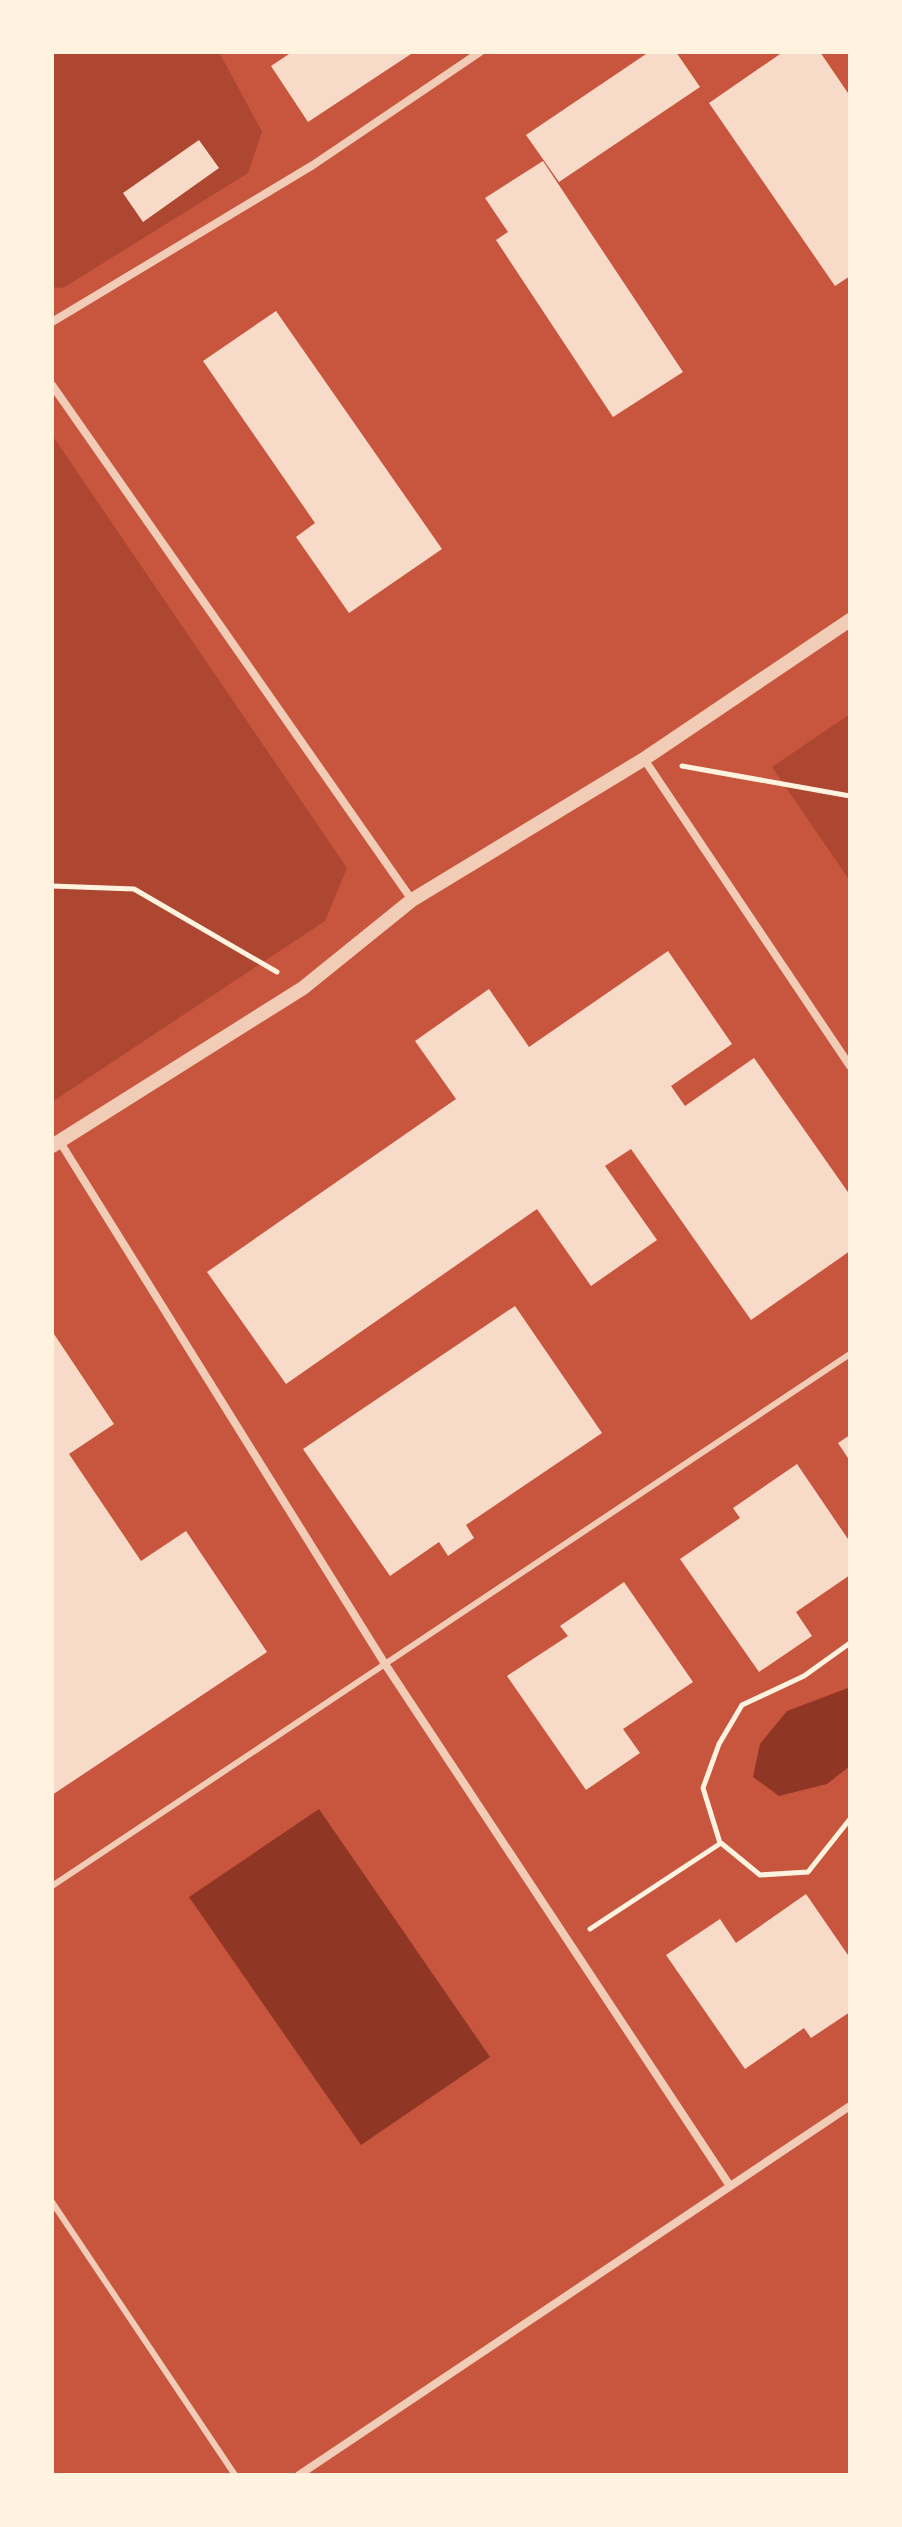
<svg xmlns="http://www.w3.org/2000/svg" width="902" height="2527" viewBox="0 0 902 2527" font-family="'Asap Condensed',sans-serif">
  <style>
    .green { fill: #ae4732 }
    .water { fill: #8f3625 }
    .building { fill: #f7dbc8 }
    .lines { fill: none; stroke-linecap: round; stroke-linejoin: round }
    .path { stroke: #fff3e0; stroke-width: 5 }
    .service { stroke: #f1ccb7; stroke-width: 6 }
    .minor { stroke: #f1ccb7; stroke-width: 8 }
    .tertiary { stroke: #f1ccb7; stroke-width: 14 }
  </style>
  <rect width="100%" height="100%" fill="#c8553d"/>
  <path class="green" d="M52 52H219L262 132 248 173 63 288 52 287Z
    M52 435 347 868 325 921 52 1102Z
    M850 714V881L772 767Z"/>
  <path class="water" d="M850 1684V1766L827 1784 779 1796 753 1777 760 1744 787 1711 848 1688Z
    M319 1809 490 2057 361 2145 189 1897Z"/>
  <path class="building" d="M292 52H414L308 122 271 66Z
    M649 52H676L700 87 559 182 526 135Z
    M783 52H820L850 96V276L835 286 709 103Z
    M199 140 219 168 143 222 123 193Z
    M543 161 683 372 613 417 496 240 508 232 485 198Z
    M276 311 442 549 349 613 296 537 315 523 203 361Z
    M668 951 732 1044 671 1086 685 1106 754 1058 850 1195V1251L751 1320 631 1149 605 1166 657 1240 591 1286 537 1209 286 1384 207 1272 456 1099 415 1041 489 989 529 1047Z
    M515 1306 602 1433 466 1525 474 1538 448 1556 439 1542 390 1576 303 1449Z
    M52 1331 114 1424 69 1454 141 1561 186 1531 267 1652 52 1795Z
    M850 1435V1461L838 1443Z
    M797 1464 850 1542V1575L796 1612 812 1636 759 1672 680 1559 740 1518 733 1508Z
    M624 1582 693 1682 623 1729 640 1753 586 1790 507 1676 568 1636 560 1626Z
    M806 1894 850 1958V2012L811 2038 804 2028 745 2069 666 1955 720 1919 736 1943Z"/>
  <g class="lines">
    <path class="path" d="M682 766 850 796
      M52 886 134 889 277 972
      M720 1843 703 1788 719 1744 742 1705 804 1676 850 1643
      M590 1929 721 1843 760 1875 808 1872 850 1819"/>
    <path class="service" d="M52 1886 850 1354
      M52 2202 235 2475"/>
    <path class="minor" d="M52 322 313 165 480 52
      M52 385 412 900
      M644 759 850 1066
      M60 1142 385 1664 730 2186
      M299 2475 850 2106"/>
    <path class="tertiary" d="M52 1146 303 988 412 900 644 759 850 620"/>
  </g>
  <rect width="902" height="2527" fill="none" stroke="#fff3e0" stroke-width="108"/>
</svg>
